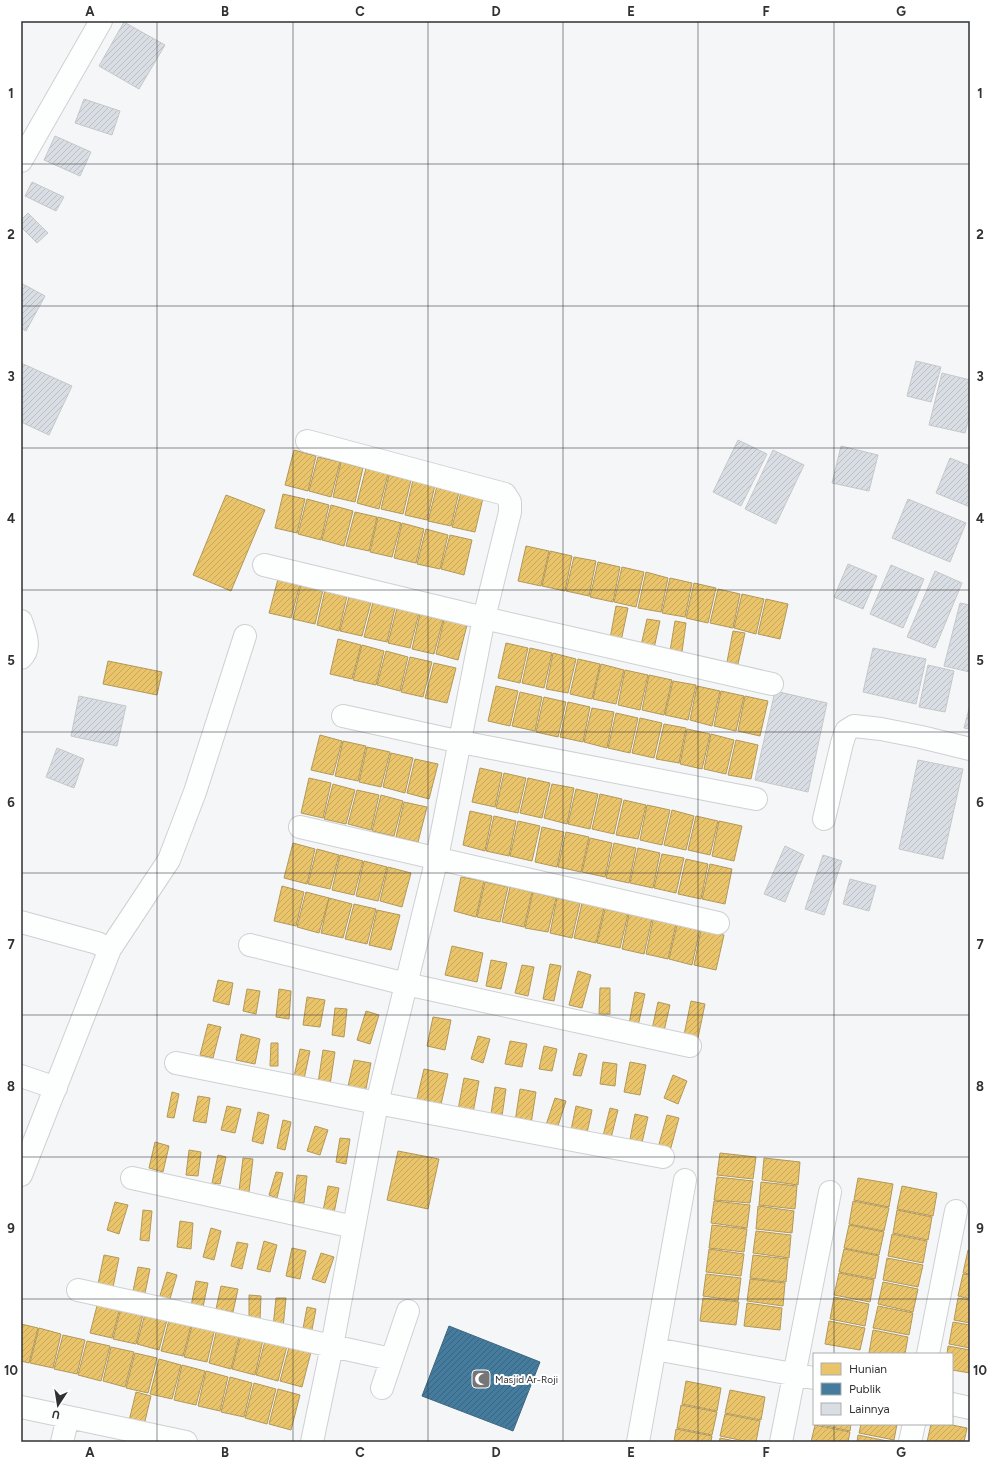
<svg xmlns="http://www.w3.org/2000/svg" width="991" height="1463" viewBox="0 0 991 1463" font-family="Figtree,sans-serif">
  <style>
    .homes { fill: url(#homes-hatch); stroke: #b2985a }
    .public { fill: url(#public-hatch); stroke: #3f657d }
    .building { fill: url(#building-hatch); stroke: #c6c7c9 }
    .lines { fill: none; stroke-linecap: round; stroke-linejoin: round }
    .minor-casing { stroke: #cfd0d2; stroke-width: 24 }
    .minor { stroke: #fdfefe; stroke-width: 22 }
    .grid { fill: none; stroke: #303133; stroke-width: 1; stroke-opacity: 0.55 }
    .labels { text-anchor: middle; stroke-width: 4; stroke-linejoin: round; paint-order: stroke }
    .poi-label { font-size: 10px; fill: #303133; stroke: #fff; text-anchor: start }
    .neatline { fill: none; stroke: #303133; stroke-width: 1.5 }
    .grid-label { font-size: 13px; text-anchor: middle; font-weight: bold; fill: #303133 }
  </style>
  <defs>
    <pattern id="homes-hatch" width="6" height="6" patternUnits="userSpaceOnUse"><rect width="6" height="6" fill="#e9c46a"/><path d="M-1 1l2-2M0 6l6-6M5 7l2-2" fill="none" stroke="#c8a95c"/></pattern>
    <pattern id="public-hatch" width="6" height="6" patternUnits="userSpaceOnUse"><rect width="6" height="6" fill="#457b9d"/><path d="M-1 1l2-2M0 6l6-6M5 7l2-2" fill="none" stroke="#3a6581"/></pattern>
    <pattern id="building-hatch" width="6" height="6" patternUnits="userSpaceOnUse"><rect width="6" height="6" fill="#d9dee4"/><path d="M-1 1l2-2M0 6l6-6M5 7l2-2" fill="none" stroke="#bbbfc4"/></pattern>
  </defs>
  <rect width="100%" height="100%" fill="#f4f6f8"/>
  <path class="homes" d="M294 450 316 456 308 491 285 485Z
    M318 457 340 462 331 497 309 491Z
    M341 462 363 468 355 502 333 497Z
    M366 468 388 474 379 509 357 503Z
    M389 475 411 480 403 514 381 509Z
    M413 480 435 485 427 520 405 515Z
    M437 486 459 492 451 526 428 521Z
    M461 492 483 498 475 532 452 527Z
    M283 494 305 499 297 533 275 528Z
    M226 495 265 510 231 591 193 575Z
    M307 499 329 505 321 540 298 534Z
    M331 505 353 511 344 546 322 540Z
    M355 512 377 517 369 551 346 546Z
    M378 517 401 523 392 557 370 552Z
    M402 523 424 529 416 563 394 558Z
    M426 529 448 535 440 569 417 564Z
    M450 535 472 540 464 575 441 569Z
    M526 546 549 551 541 586 518 581Z
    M550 551 572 556 565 591 542 586Z
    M574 557 596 561 589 596 566 591Z
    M598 562 620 567 613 602 590 597Z
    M622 567 644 572 636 607 614 602Z
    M646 572 668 578 661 612 638 608Z
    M670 578 692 583 685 617 662 613Z
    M278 579 300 584 291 618 269 613Z
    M694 583 716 588 708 623 686 618Z
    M301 584 323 590 315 624 293 619Z
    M718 589 740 594 733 628 710 623Z
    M325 590 347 596 339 631 317 625Z
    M742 594 764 599 756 634 734 628Z
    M349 597 371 602 362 636 340 631Z
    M766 599 788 604 780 639 758 634Z
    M373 602 395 608 387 642 364 637Z
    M616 606 628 608 620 646 609 644Z
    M397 608 419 613 410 648 388 643Z
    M420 614 443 620 434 654 412 649Z
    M647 619 660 621 653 653 640 650Z
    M444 620 467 625 458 660 436 654Z
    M675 621 686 623 681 659 669 657Z
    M733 631 745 633 738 664 727 662Z
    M338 639 361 645 352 679 330 674Z
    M506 643 528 648 520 683 498 678Z
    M362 645 384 651 376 685 353 680Z
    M530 648 552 653 544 688 522 683Z
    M386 651 408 657 400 691 377 685Z
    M553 653 576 659 568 693 546 689Z
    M410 657 432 662 423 697 401 692Z
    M578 659 600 664 592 699 570 694Z
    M108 661 162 672 157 695 103 684Z
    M434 663 456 668 447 703 425 698Z
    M601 664 624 670 616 704 593 699Z
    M625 670 648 675 640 710 618 705Z
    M649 675 672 680 664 715 642 710Z
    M673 681 696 685 688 720 665 715Z
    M496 686 518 691 510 726 488 721Z
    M697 686 720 691 712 726 690 720Z
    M721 691 744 696 736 731 714 726Z
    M520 692 542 697 535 731 512 726Z
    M745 696 768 701 760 736 738 731Z
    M544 697 566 702 558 737 536 732Z
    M568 702 590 707 583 742 560 737Z
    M592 708 614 712 607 748 584 742Z
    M616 713 638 718 630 753 608 748Z
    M640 718 662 723 654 758 632 753Z
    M664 724 686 728 679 763 656 759Z
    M687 729 710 734 702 769 680 764Z
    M711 734 734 740 726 774 704 769Z
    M320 735 342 741 333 775 311 770Z
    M736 740 758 745 751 779 728 775Z
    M343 741 366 746 358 781 335 776Z
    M367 747 390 752 381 787 359 782Z
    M391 753 413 758 405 793 383 787Z
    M415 759 438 764 429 799 407 793Z
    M480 768 502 773 495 807 472 802Z
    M504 773 526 778 518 813 496 808Z
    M309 778 331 783 323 818 301 813Z
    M528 778 550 783 542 818 520 813Z
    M333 784 355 790 346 824 324 819Z
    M552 784 574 788 567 824 544 818Z
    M576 789 598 794 590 829 568 824Z
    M357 790 379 795 371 830 348 824Z
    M600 794 622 799 614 834 592 829Z
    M381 795 403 801 394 836 372 831Z
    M624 800 646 805 638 839 616 835Z
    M404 802 427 807 418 842 396 837Z
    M647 805 670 810 662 845 640 840Z
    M672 810 694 816 686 850 664 845Z
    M470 811 492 816 485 851 463 845Z
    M494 816 516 821 509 856 486 851Z
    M696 816 718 821 710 855 688 850Z
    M518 821 540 826 532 861 510 856Z
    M719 821 742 826 734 861 712 856Z
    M542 827 564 832 557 867 535 862Z
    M566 832 589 837 581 872 558 867Z
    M590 838 612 843 605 877 582 872Z
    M293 843 315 849 307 884 284 878Z
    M614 843 636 848 629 883 606 878Z
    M638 848 660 853 653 888 630 883Z
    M317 849 339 855 330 889 308 884Z
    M662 854 684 858 676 893 654 888Z
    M340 855 363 861 354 895 332 890Z
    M686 859 708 864 701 899 678 894Z
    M364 861 387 867 378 901 356 896Z
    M710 864 732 869 725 904 702 899Z
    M388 867 411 873 402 907 380 901Z
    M461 877 484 881 476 917 454 911Z
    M485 882 508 887 500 922 477 917Z
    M282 886 304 892 296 926 274 921Z
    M510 887 532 892 524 927 502 922Z
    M306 892 329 898 319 933 297 927Z
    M533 892 556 898 548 932 525 928Z
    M329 898 352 904 343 938 321 933Z
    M557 898 580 903 572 938 550 933Z
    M582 903 604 908 596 943 574 938Z
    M354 904 376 909 367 944 345 939Z
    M605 909 628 914 620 948 597 943Z
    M377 910 400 915 391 950 369 945Z
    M629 914 652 919 644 954 622 949Z
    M653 920 676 924 668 959 646 954Z
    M677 925 700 929 692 965 669 959Z
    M701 930 724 935 716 970 694 965Z
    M452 946 483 953 477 982 445 975Z
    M491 960 507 963 501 989 486 986Z
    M550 964 561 966 554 1001 543 999Z
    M522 965 534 967 528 996 515 993Z
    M578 971 591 975 582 1008 569 1005Z
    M218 980 233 983 229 1005 213 1001Z
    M600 988H610V1014H599Z
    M247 989 260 991 256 1014 243 1011Z
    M279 989 291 991 289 1019 276 1017Z
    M635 992 645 994 638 1026 629 1024Z
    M307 997 325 1000 320 1027 303 1025Z
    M691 1001 705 1004 698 1038 684 1035Z
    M658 1002 670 1005 664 1031 652 1029Z
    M335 1008 347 1009 344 1037 332 1035Z
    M366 1011 379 1015 370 1044 357 1040Z
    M433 1017 451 1020 445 1050 427 1046Z
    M208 1024 221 1027 213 1058 200 1055Z
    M241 1034 260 1039 255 1064 236 1060Z
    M478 1036 490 1039 483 1063 471 1059Z
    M510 1041 527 1044 522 1067 505 1064Z
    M271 1043H278V1066H270Z
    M544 1046 557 1049 552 1071 539 1069Z
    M300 1049 310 1051 304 1079 294 1077Z
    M323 1050 335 1052 330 1085 318 1083Z
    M579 1053 587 1055 581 1076 573 1075Z
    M354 1060 371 1063 364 1099 346 1095Z
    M603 1062 617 1064 615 1086 600 1084Z
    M630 1062 646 1065 640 1095 624 1092Z
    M424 1069 448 1074 439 1113 415 1107Z
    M673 1075 687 1081 678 1104 664 1098Z
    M464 1078 479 1081 472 1118 457 1115Z
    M495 1087 506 1089 502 1116 491 1114Z
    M520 1089 536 1092 531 1124 515 1122Z
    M172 1092 179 1094 174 1118 167 1117Z
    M198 1096 210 1098 206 1123 193 1121Z
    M555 1098 566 1101 557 1129 546 1125Z
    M227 1106 241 1109 235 1133 221 1130Z
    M576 1106 592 1110 587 1133 571 1130Z
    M610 1108 618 1110 611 1138 603 1136Z
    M258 1112 269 1115 263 1144 252 1141Z
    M635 1114 648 1117 641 1147 629 1144Z
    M667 1115 679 1118 670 1151 658 1148Z
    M283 1120 291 1122 285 1150 277 1148Z
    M315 1126 328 1130 320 1155 307 1151Z
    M340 1138 350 1139 346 1164 336 1162Z
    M155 1142 169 1146 163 1172 149 1168Z
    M189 1150 201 1152 198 1176 186 1175Z
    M398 1151 439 1159 428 1209 387 1200Z
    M720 1153 756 1157 753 1179 717 1175Z
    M218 1155 226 1157 220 1184 212 1183Z
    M243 1158 253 1159 249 1192 239 1191Z
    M764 1158 800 1162 798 1185 762 1180Z
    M276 1172 283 1173 277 1198 269 1195Z
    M297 1175 307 1176 304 1203 294 1202Z
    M717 1177 753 1181 750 1203 714 1200Z
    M858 1178 893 1184 889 1207 854 1200Z
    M761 1182 797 1186 795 1209 759 1205Z
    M328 1186 339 1188 334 1213 323 1211Z
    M902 1186 937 1193 933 1216 897 1209Z
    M714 1201 750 1205 747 1228 711 1223Z
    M853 1201 889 1208 884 1231 849 1224Z
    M115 1202 128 1205 119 1234 107 1230Z
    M758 1206 794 1211 792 1233 756 1229Z
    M143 1210 152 1211 149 1241 140 1240Z
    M897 1210 932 1217 928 1240 893 1233Z
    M180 1221 193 1223 191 1249 177 1247Z
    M712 1225 747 1229 744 1252 709 1248Z
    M849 1225 884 1232 879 1255 844 1248Z
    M211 1228 221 1231 214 1260 203 1257Z
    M756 1231 791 1235 789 1258 753 1253Z
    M892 1234 927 1241 923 1263 888 1256Z
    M264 1241 277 1245 270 1272 257 1269Z
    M237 1242 248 1244 242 1269 231 1266Z
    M292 1248 306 1251 300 1279 286 1276Z
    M709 1249 744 1254 741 1276 706 1272Z
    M844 1249 879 1256 875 1279 839 1272Z
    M968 1250 970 1251V1274L963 1273Z
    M321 1253 334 1257 325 1283 312 1279Z
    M104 1255 119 1258 112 1292 97 1289Z
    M753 1255 788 1259 786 1282 750 1278Z
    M887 1258 923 1265 918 1287 883 1280Z
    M138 1267 150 1269 144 1298 132 1296Z
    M167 1272 177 1275 169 1302 159 1299Z
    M839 1273 874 1280 870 1302 834 1295Z
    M706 1274 741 1278 738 1301 703 1296Z
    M963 1274 970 1275V1299L958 1296Z
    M750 1279 785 1283 783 1306 747 1301Z
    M196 1281 208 1283 203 1307 191 1306Z
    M883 1282 918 1289 913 1312 878 1304Z
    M221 1286 238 1289 233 1312 216 1309Z
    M249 1295 261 1296 260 1320H249Z
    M834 1297 869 1304 865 1326 830 1319Z
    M99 1298 121 1304 112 1338 90 1333Z
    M276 1298H286L283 1328 273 1327Z
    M703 1298 739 1302 736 1325 700 1321Z
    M958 1298 970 1300V1323L954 1320Z
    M747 1303 782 1308 780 1330 744 1326Z
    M122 1304 144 1310 136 1344 113 1339Z
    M878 1306 913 1313 909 1335 873 1328Z
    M307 1307 316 1309 311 1335 302 1334Z
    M146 1310 168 1316 159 1350 137 1344Z
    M170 1316 192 1322 183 1356 161 1351Z
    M829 1321 865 1328 860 1350 825 1344Z
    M193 1322 215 1328 207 1362 184 1357Z
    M953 1322 970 1325V1348L949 1344Z
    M21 1324 38 1328 29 1363 21 1361Z
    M39 1328 61 1334 53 1368 30 1363Z
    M217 1328 240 1334 231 1369 209 1363Z
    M873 1330 908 1337 905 1354H876L869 1353Z
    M63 1335 85 1340 77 1374 54 1369Z
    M241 1335 263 1340 255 1375 232 1369Z
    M87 1341 110 1346 101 1381 78 1375Z
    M265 1341 287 1346 278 1381 256 1375Z
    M948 1346 970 1350V1373L952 1370V1354H947Z
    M111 1347 134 1352 125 1387 103 1381Z
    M289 1347 311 1352 302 1387 280 1381Z
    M135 1353 157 1358 148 1393 126 1388Z
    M159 1359 181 1365 172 1399 150 1394Z
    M182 1365 205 1371 196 1405 174 1400Z
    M206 1371 228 1377 220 1411 198 1406Z
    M230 1377 252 1383 244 1417 221 1412Z
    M686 1381 721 1388 717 1411 682 1404Z
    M254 1383 276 1389 267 1424 245 1418Z
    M278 1389 300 1395 291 1430 269 1424Z
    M730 1390 765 1397 761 1420 725 1413Z
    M136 1392 151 1396 144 1425 129 1421Z
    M681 1405 717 1412 712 1435 677 1428Z
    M725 1414 760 1421 756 1442H749L720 1436Z
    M817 1424H851L850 1431Z
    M861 1424H897L894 1440 859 1433Z
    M931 1424H947L967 1428 964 1442H927Z
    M815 1425 850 1432 848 1442H811Z
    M676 1429 712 1436 711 1442H674Z
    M858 1435 892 1442H857Z
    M720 1438 740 1442H719Z"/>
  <path class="public" d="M449 1326 540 1362 513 1431 422 1396Z"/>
  <path class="building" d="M124 22 165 45 139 89 99 66Z
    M84 99 120 111 112 135 75 123Z
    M55 136 91 152 80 176 44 160Z
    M32 182 64 197 56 211 25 196Z
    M28 213 48 233 37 243 21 227V220Z
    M21 283 45 296 26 331 21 328Z
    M916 361 941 367 931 402 907 396Z
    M21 363 72 386 49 435 21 422Z
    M942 373 970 380V414L965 433 929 425Z
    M738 440 767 454 741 506 713 492Z
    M841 446 878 455 869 491 832 483Z
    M773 450 804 465 776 524 745 509Z
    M950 458 970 466V507L936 493Z
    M908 499 966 523 950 562 892 538Z
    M848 564 877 576 863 609 834 597Z
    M891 565 924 579 903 628 870 614Z
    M935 571 962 583 935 648 907 637Z
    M960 603 970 605V672L944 666Z
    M873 648 926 659 916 704 863 692Z
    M928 665 954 671 945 712 919 707Z
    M775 691 827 703 808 792 755 780Z
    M79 696 126 706 117 746 71 736Z
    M970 705V729L964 728Z
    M57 748 84 759 74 788 46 777Z
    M918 760 963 769 943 859 899 849Z
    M785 846 804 855 785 902 764 894Z
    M823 855 842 861 824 915 805 909Z
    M850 879 876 886 869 911 843 904Z"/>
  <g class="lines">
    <g class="minor-casing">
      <path id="minor" d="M21 161 101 21
        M307 441 505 494 510 502V512L484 618 437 858 377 1103 332 1346 312 1442
        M264 565 484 618 772 684
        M21 621C25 633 32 648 21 658
        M343 716 461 742 756 799
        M824 819 842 743 846 731 854 726 881 729 921 737 970 749
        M300 827 718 923
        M21 922 97 943 110 949 21 1175
        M250 945 406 984 690 1046
        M110 949 169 860 195 792 245 636
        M176 1063 377 1103 663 1157
        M21 1076 56 1088
        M132 1178 354 1227
        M78 1290 391 1359
        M655 1349 814 1378
        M928 1354 956 1211
        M382 1388 408 1311
        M952 1404 970 1408
        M21 1407 186 1442
        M62 1442 68 1417
        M638 1442 685 1180
        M781 1442 830 1192
        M910 1442 914 1424"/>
    </g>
    <use href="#minor" class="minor"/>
  </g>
  <path class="grid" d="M157 21V1442M293 21V1442M428 21V1442M563 21V1442M698 21V1442M834 21V1354M21 164H970M21 306H970M21 448H970M21 590H970M21 732H970M21 873H970M21 1015H970M21 1157H970M21 1299H970M834 1424V1442"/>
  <defs>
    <g id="mosque-square" transform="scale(1)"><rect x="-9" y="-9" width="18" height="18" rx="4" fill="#757678" stroke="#fff"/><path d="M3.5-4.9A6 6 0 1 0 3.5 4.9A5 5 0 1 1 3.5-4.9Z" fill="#fff"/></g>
  </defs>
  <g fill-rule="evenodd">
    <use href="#mosque-square" x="481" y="1379"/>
  </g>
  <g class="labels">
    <g class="poi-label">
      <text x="495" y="1383">Masjid Ar-Roji</text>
    </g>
  </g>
  <rect width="991" height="1463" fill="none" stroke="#ffffff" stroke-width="44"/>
  <rect x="813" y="1353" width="140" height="72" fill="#ffffff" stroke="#acadad"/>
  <rect x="821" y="1363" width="20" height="12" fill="#e9c46a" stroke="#acadad"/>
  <text x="849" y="1373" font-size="12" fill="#303133">Hunian</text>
  <rect x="821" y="1383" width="20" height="12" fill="#457b9d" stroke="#acadad"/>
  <text x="849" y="1393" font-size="12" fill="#303133">Publik</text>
  <rect x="821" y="1403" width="20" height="12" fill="#d9dee4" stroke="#acadad"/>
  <text x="849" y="1413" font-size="12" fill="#303133">Lainnya</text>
  <g transform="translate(58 1405) rotate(192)" stroke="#ffffff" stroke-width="3" paint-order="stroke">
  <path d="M0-3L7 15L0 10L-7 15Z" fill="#303133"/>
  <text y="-6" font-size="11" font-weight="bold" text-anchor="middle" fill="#303133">U</text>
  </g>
  <rect x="22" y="22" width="947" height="1419" class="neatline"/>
  <g class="grid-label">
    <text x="90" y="16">A</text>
    <text x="225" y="16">B</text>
    <text x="360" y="16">C</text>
    <text x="496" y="16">D</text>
    <text x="631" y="16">E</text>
    <text x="766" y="16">F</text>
    <text x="901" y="16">G</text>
    <text x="11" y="98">1</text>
    <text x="980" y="98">1</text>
    <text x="11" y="239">2</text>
    <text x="980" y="239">2</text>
    <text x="11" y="381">3</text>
    <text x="980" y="381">3</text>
    <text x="11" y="523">4</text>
    <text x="980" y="523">4</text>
    <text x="11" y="665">5</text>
    <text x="980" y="665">5</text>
    <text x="11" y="807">6</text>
    <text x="980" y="807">6</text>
    <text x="11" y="949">7</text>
    <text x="980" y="949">7</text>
    <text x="11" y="1091">8</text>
    <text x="980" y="1091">8</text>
    <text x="11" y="1233">9</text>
    <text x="980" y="1233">9</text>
    <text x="11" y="1375">10</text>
    <text x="980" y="1375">10</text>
    <text x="90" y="1457">A</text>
    <text x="225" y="1457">B</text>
    <text x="360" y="1457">C</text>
    <text x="496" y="1457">D</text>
    <text x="631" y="1457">E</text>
    <text x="766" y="1457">F</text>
    <text x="901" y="1457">G</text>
  </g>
</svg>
